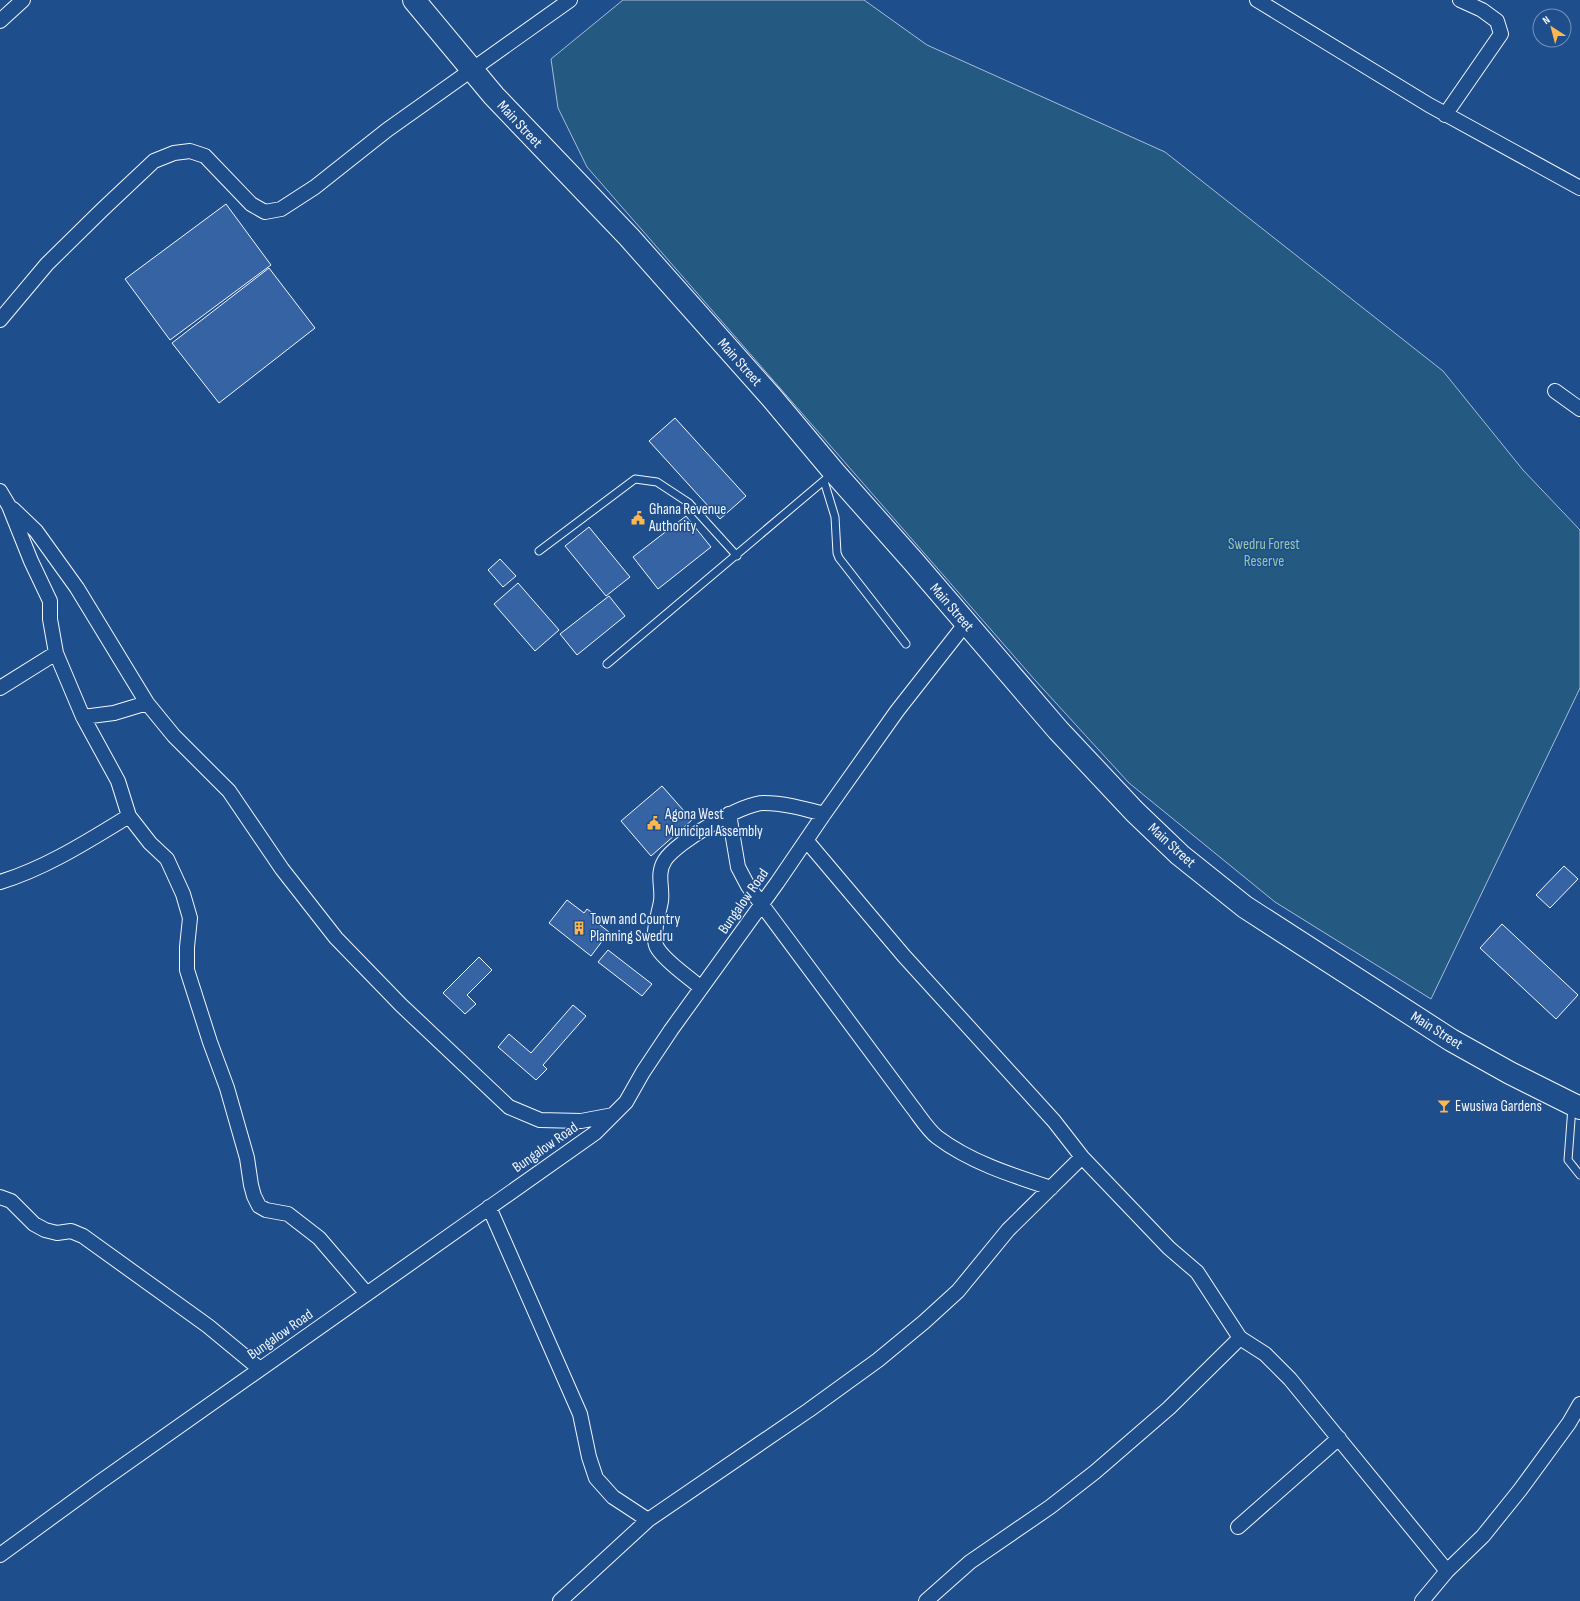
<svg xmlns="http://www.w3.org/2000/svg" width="1580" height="1601" viewBox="0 0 1580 1601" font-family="'Sofia Sans Condensed',sans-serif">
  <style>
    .green { fill: #245a82; stroke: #a8bbd7 }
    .building { fill: #3563a3; stroke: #f2f6ff }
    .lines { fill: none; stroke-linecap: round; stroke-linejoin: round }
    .service-casing { stroke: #f2f6ff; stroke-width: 9 }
    .minor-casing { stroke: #f2f6ff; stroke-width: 16 }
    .primary-casing { stroke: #f2f6ff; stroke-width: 24 }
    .service { stroke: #1f4e8c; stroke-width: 7 }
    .minor { stroke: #1f4e8c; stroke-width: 14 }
    .primary { stroke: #1f4e8c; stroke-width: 22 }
    .labels { text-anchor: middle; stroke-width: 3; stroke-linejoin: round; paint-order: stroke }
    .street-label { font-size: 15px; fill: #f2f6ff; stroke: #1f4e8c }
    .poi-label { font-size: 15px; fill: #f2f6ff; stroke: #1f4e8c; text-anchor: start }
    .park-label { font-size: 15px; fill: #97c8a6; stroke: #1f4e8c }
  </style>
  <rect width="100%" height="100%" fill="#1f4e8c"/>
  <path class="green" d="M623 0H864L927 45 1165 152 1443 371 1523 470 1580 530V688L1431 999 1275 902 1129 783 1034 679 587 167 558 108 551 59Z"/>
  <path class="building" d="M226 204 271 265 170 340 125 279Z
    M269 268 315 328 219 403 172 343Z
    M675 418 746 496 720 519 649 441Z
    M686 516 711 547 658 589 633 557Z
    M589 527 630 577 606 596 565 546Z
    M500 559 516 576 503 587 488 570Z
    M518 583 559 630 535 651 494 604Z
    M609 596 625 616 577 655 560 634Z
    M662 786 692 820 651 856 621 821Z
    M1564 866 1578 879 1550 908 1536 895Z
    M567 900 584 913 587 909 598 917 595 921 609 932 591 956 549 923Z
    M1502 924 1578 995 1556 1019 1480 948Z
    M608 950 652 984 642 996 598 962Z
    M479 957 492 970 467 995 476 1004 465 1014 443 993Z
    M573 1005 586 1016 543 1065 547 1069 536 1080 498 1047 509 1034 531 1053Z"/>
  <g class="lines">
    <g class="service-casing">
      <path id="service" d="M824 481 835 517 837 553 839 558 906 644
        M539 551 635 479 657 482 689 503 737 556
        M607 664 833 473
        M1572 1107 1568 1160 1580 1175"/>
    </g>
    <g class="minor-casing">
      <path id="minor" d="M1257 0 1429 105 1580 188
        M0 21 23 0
        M1445 115 1501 34 1497 21 1482 10 1460 0
        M0 320 47 264 103 209 154 161 174 153 190 151 205 156 251 204 265 212 281 209 315 187 387 130 570 0
        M1555 391 1580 409
        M0 491 9 506 31 561 50 601V619L56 653 83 717 118 781 129 816 150 843 167 859 183 894 190 918 187 947V970L210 1042 227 1088 247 1158 251 1185 254 1196 259 1206 266 1210 288 1214 319 1238 367 1294
        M13 509 36 531 77 588 147 703 174 736 229 791 282 869 336 938 401 1005 509 1107 540 1120 581 1121 613 1115
        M0 688 56 653
        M83 717 114 713 147 703
        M729 814 738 867 748 886 913 1108C920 1117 928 1130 937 1137 970 1162 1011 1175 1051 1188
        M806 840 904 956 1054 1121 1082 1157 1169 1248 1197 1272 1240 1338 1265 1354 1290 1379 1447 1571
        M0 882C46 868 88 841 129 816
        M701 988C689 977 667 963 658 949 650 938 659 914 661 901 663 887 656 874 665 860 677 842 742 803 764 803 784 803 805 809 824 814
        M0 1197 11 1201 34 1224 45 1230 57 1233 71 1231 83 1236 208 1326 260 1369
        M489 1207 580 1414 589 1457 596 1478 613 1497 648 1520
        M1238 1527 1339 1438
        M0 1555 100 1482 595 1133 626 1102 643 1072 671 1030 777 883 824 814 897 711 966 623
        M560 1601 648 1520 809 1410 878 1360 924 1322 958 1291 1008 1230 1082 1157
        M926 1601 970 1562 1050 1507 1095 1472 1169 1408 1240 1338
        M1422 1601 1447 1571 1483 1536 1520 1490 1569 1423 1580 1404"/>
    </g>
    <g class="primary-casing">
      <path id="primary" d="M414 0 494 96 629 237 772 398 834 472 913 561 1058 730 1135 812 1180 855 1245 907 1451 1040 1510 1073 1580 1108"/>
    </g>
    <use href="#service" class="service"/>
    <use href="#minor" class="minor"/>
    <use href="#primary" class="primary"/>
  </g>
  <defs>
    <g id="civic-bare" transform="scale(1.08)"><path d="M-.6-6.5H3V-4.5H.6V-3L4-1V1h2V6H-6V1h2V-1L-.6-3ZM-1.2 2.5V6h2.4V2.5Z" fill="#ffb74d" stroke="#1f4e8c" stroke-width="2.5" paint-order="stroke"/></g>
    <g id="building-bare" transform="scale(1.08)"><path d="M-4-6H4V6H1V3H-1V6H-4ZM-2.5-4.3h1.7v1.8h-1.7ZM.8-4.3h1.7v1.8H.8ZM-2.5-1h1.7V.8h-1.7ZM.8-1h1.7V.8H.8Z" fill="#ffb74d" stroke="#1f4e8c" stroke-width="2.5" paint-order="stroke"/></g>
    <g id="bar-bare" transform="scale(1.08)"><path d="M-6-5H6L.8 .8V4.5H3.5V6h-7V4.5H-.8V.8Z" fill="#ffb74d" stroke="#1f4e8c" stroke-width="2.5" paint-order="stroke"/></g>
  </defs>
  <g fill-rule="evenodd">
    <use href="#civic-bare" x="638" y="518"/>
    <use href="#civic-bare" x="654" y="823"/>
    <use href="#building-bare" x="579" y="928"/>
    <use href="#bar-bare" x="1444" y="1106"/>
  </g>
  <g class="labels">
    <g class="street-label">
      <text transform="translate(520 124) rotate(47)" y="5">Main Street</text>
      <text transform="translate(740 362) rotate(48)" y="5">Main Street</text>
      <text transform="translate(952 607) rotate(49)" y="5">Main Street</text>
      <text transform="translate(1172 845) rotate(42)" y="5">Main Street</text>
      <text transform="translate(743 901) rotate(-55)" y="5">Bungalow Road</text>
      <text transform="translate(1437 1030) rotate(32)" y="5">Main Street</text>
      <text transform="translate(545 1147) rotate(-35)" y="5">Bungalow Road</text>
      <text transform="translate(280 1334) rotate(-35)" y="5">Bungalow Road</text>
    </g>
    <g class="poi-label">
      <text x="649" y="514">Ghana Revenue<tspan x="649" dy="17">Authority</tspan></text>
      <text x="665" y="819">Agona West<tspan x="665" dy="17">Municipal Assembly</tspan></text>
      <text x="590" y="924">Town and Country<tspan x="590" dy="17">Planning Swedru</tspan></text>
      <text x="1455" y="1111">Ewusiwa Gardens</text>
    </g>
    <g class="park-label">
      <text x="1264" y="549">Swedru Forest<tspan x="1264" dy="17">Reserve</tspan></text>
    </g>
  </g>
  <g transform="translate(1552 28) rotate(324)"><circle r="19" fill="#1f4e8c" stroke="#7391ba"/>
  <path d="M0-3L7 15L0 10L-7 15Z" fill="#ffb74d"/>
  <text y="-6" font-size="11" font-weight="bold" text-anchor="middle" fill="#f2f6ff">N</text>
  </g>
</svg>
